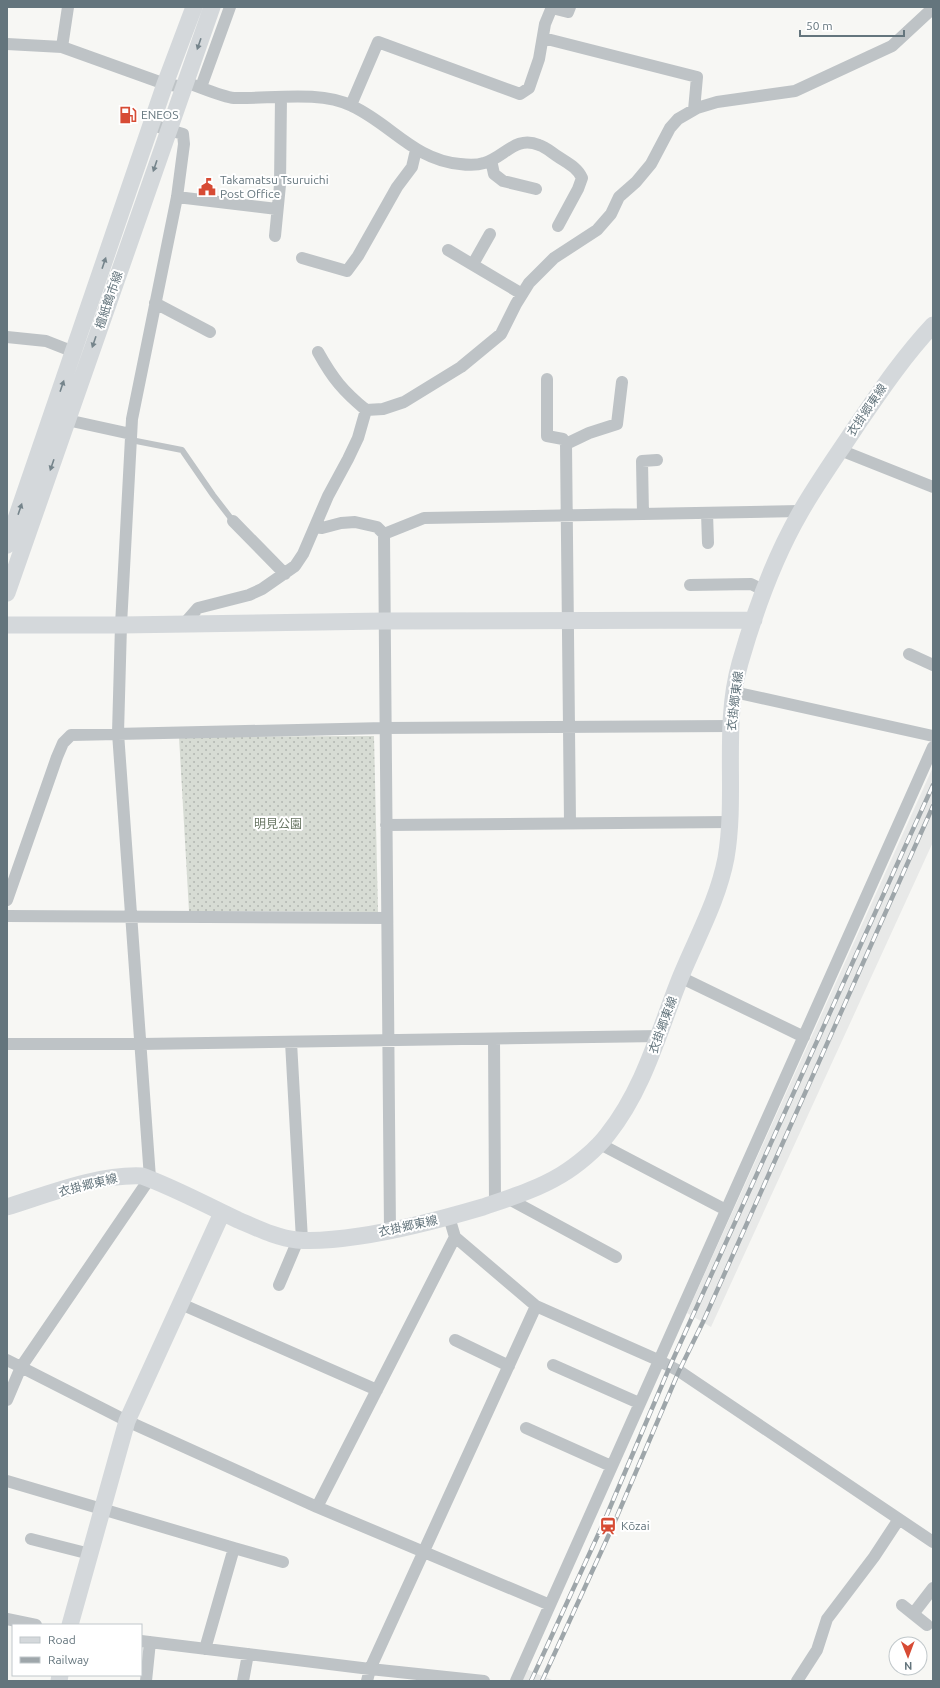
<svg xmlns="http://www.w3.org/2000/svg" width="940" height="1688" viewBox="0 0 940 1688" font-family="Ubuntu,'Noto Sans JP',sans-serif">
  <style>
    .built { fill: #e8e9e8 }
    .grass { fill: url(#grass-dots) }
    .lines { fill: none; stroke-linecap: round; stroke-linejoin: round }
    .lane { stroke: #bec3c6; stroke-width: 6 }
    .street { stroke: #bec3c6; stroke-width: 12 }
    .secondary { stroke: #d4d8db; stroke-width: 17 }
    .rail-casing { stroke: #9ea6aa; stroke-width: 4.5 }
    .rail { stroke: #fff; stroke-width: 3; stroke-dasharray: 9; stroke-linecap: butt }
    .oneway { fill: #75848b }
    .labels { text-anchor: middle; stroke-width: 4; stroke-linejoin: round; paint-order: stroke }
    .poi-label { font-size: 12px; fill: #64757d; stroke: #fff; text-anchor: start }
    .street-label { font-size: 12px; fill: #64757d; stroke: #fff }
    .park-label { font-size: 12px; fill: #687663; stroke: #fff }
  </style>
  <defs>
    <pattern id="grass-dots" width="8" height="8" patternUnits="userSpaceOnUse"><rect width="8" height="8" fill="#d7dcd4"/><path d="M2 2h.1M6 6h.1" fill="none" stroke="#b2b7b1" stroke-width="1.8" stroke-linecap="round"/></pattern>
  </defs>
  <rect width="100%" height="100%" fill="#f7f7f4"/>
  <path class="built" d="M933 767V842L711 1327 687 1313Z
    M527 1669 535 1673 552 1680 522 1681Z"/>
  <path class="grass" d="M374 736 378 912 189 911 179 737Z"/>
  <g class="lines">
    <path class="lane" d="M131 440 182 450 213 495 233 521"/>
    <path class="street" d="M552 8 568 12 570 7
      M543 38 697 77 694 110
      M7 44 62 47 165 84 184 87
      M62 47 68 7
      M185 82C198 86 222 97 234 98 270 99 320 90 352 106 391 124 414 160 460 164 467 165 478 165 484 163 504 158 515 135 539 145 546 147 552 153 557 156 567 163 577 167 582 178L578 189 558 226
      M201 87 230 7
      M351 105 378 42 520 94 529 88 539 59 545 24 552 7
      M491 160 494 174 503 181 536 189
      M177 197 277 209
      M275 236 280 185 281 97
      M448 250 522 294
      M302 258 347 271 358 256 397 187 412 167 416 150
      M473 264 490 234
      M155 303 210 332
      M7 337 46 341 74 352
      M318 352C333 379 343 391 366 410
      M547 379V436L563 439 566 444 570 823
      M67 420 131 434
      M566 444 589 433 617 424 622 382
      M840 450 933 487
      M707 513 708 543
      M643 514 642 461 657 460
      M233 521 285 574
      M315 527 322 528 341 523 355 522 377 527 384 534
      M690 585 751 584 765 591
      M184 624 198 608 249 595 262 589 295 566 303 554 328 496 348 459 358 438 366 410 383 409 404 402 461 367 501 334 516 304 529 283 554 258 597 230 611 214 619 197 636 182 651 164 670 128 678 119 697 108 717 102 795 91 892 46 933 8
      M909 654 933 665
      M734 692 933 736
      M386 825 729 822
      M7 900 57 757 63 743 71 735 385 728 731 726
      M7 916 387 918
      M680 977 804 1037
      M494 1039 495 1203
      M291 1042 302 1240
      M7 1044H141L660 1036
      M600 1144 726 1210
      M509 1199 616 1257
      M449 1217 455 1237 536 1306 658 1360 679 1371 933 1542
      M390 1232 384 534 424 518 800 511
      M279 1285 298 1240
      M181 1304 377 1390
      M455 1340 509 1366
      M7 1360 127 1421 317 1507 550 1605
      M553 1365 639 1403
      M7 1400 21 1367 150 1178 118 733 121 625 132 419 177 197 184 144 183 134 152 125
      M526 1428 611 1466
      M7 1481 234 1548 205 1649
      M317 1507 455 1237
      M31 1539 90 1554
      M234 1548 283 1562
      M902 1605 927 1625
      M913 1614 933 1588
      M7 1619 36 1625
      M141 1641 370 1669 484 1681
      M146 1681 150 1642
      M243 1681 248 1654
      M367 1681 370 1669 536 1306
      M516 1681 933 747
      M797 1681 817 1650 827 1619 874 1557 899 1519"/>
    <path class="secondary" d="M7 545 165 84 194 7
      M7 593 212 7
      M7 625H121L384 621 754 620
      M7 1207C49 1194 98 1174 142 1176 175 1188 206 1205 238 1220 257 1228 277 1238 297 1240 318 1242 340 1239 360 1236 402 1230 442 1219 483 1207 509 1198 536 1190 561 1175 576 1166 597 1149 608 1134 645 1087 659 1030 681 976 697 937 718 900 726 858 737 794 722 726 740 663 754 614 774 558 800 513 817 483 838 454 857 425 881 390 904 356 933 325
      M70 1625 127 1421 222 1213
      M59 1681 60 1675"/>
    <g class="rail-casing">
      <path id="rail" d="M531 1681 603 1524 670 1366 933 785
        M542 1681 612 1528 679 1371 703 1322 933 806"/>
    </g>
    <use href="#rail" class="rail"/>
  </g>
  <defs><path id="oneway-solid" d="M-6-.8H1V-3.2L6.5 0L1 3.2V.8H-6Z"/></defs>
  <g class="oneway">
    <use href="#oneway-solid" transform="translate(199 44) rotate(109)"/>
    <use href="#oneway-solid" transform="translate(155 166) rotate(109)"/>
    <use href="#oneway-solid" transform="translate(104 263) rotate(-71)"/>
    <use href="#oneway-solid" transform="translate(94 342) rotate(109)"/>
    <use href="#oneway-solid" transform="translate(62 386) rotate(-71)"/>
    <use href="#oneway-solid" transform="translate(52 465) rotate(109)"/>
    <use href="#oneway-solid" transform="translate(20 509) rotate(-71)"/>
  </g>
  <defs>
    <g id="fuel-bare" transform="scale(1.38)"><path d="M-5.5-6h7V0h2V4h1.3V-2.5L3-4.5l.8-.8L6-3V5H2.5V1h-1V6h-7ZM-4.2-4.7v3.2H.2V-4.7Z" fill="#d74b34" stroke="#fff" stroke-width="2.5" paint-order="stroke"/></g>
    <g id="civic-bare" transform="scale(1.38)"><path d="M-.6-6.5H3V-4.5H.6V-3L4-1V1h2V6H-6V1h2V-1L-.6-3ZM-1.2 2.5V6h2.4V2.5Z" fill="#d74b34" stroke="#fff" stroke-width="2.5" paint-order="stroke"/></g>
    <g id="station-bare" transform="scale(1.38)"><path d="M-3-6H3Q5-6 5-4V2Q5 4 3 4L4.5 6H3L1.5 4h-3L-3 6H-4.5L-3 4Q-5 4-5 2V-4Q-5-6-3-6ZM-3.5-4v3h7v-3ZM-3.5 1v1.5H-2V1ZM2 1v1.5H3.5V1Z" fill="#d74b34" stroke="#fff" stroke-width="2.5" paint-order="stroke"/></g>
  </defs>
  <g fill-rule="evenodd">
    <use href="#fuel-bare" x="128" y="115"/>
    <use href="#civic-bare" x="207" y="187"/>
    <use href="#station-bare" x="608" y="1526"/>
  </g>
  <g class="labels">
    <g class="poi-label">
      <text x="141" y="119">ENEOS</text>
      <text x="220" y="184">Takamatsu Tsuruichi<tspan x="220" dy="14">Post Office</tspan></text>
      <text x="621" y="1530">Kōzai</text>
    </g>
    <g class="street-label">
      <text transform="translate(109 300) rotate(-71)" y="4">檀紙鶴市線</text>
      <text transform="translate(867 410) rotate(-56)" y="4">衣掛郷東線</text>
      <text transform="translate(735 701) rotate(-83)" y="4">衣掛郷東線</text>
      <text transform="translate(663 1025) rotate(-70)" y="4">衣掛郷東線</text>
      <text transform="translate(88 1185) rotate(-14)" y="4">衣掛郷東線</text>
      <text transform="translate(408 1226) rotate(-12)" y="4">衣掛郷東線</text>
    </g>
    <g class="park-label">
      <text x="278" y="828">明見公園</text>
    </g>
  </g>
  <rect width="940" height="1688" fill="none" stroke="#64757d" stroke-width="16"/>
  <rect x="12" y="1624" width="130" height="52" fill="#ffffff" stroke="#c1c8cb"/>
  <rect x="20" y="1637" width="20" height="6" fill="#d4d8db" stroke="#c1c8cb"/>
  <text x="48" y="1644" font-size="12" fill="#64757d">Road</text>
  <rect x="20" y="1657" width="20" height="6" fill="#9ea6aa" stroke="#c1c8cb"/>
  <text x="48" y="1664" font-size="12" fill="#64757d">Railway</text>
  <g transform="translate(908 1656) rotate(179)"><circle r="19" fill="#ffffff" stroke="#c1c8cb"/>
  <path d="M0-3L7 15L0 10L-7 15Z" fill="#d74b34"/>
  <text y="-6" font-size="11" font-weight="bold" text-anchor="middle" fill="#64757d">N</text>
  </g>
  <path d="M800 30v6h104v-6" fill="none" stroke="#64757d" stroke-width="2"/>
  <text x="806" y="30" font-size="12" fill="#64757d" stroke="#ffffff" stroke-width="3" paint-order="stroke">50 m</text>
</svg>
